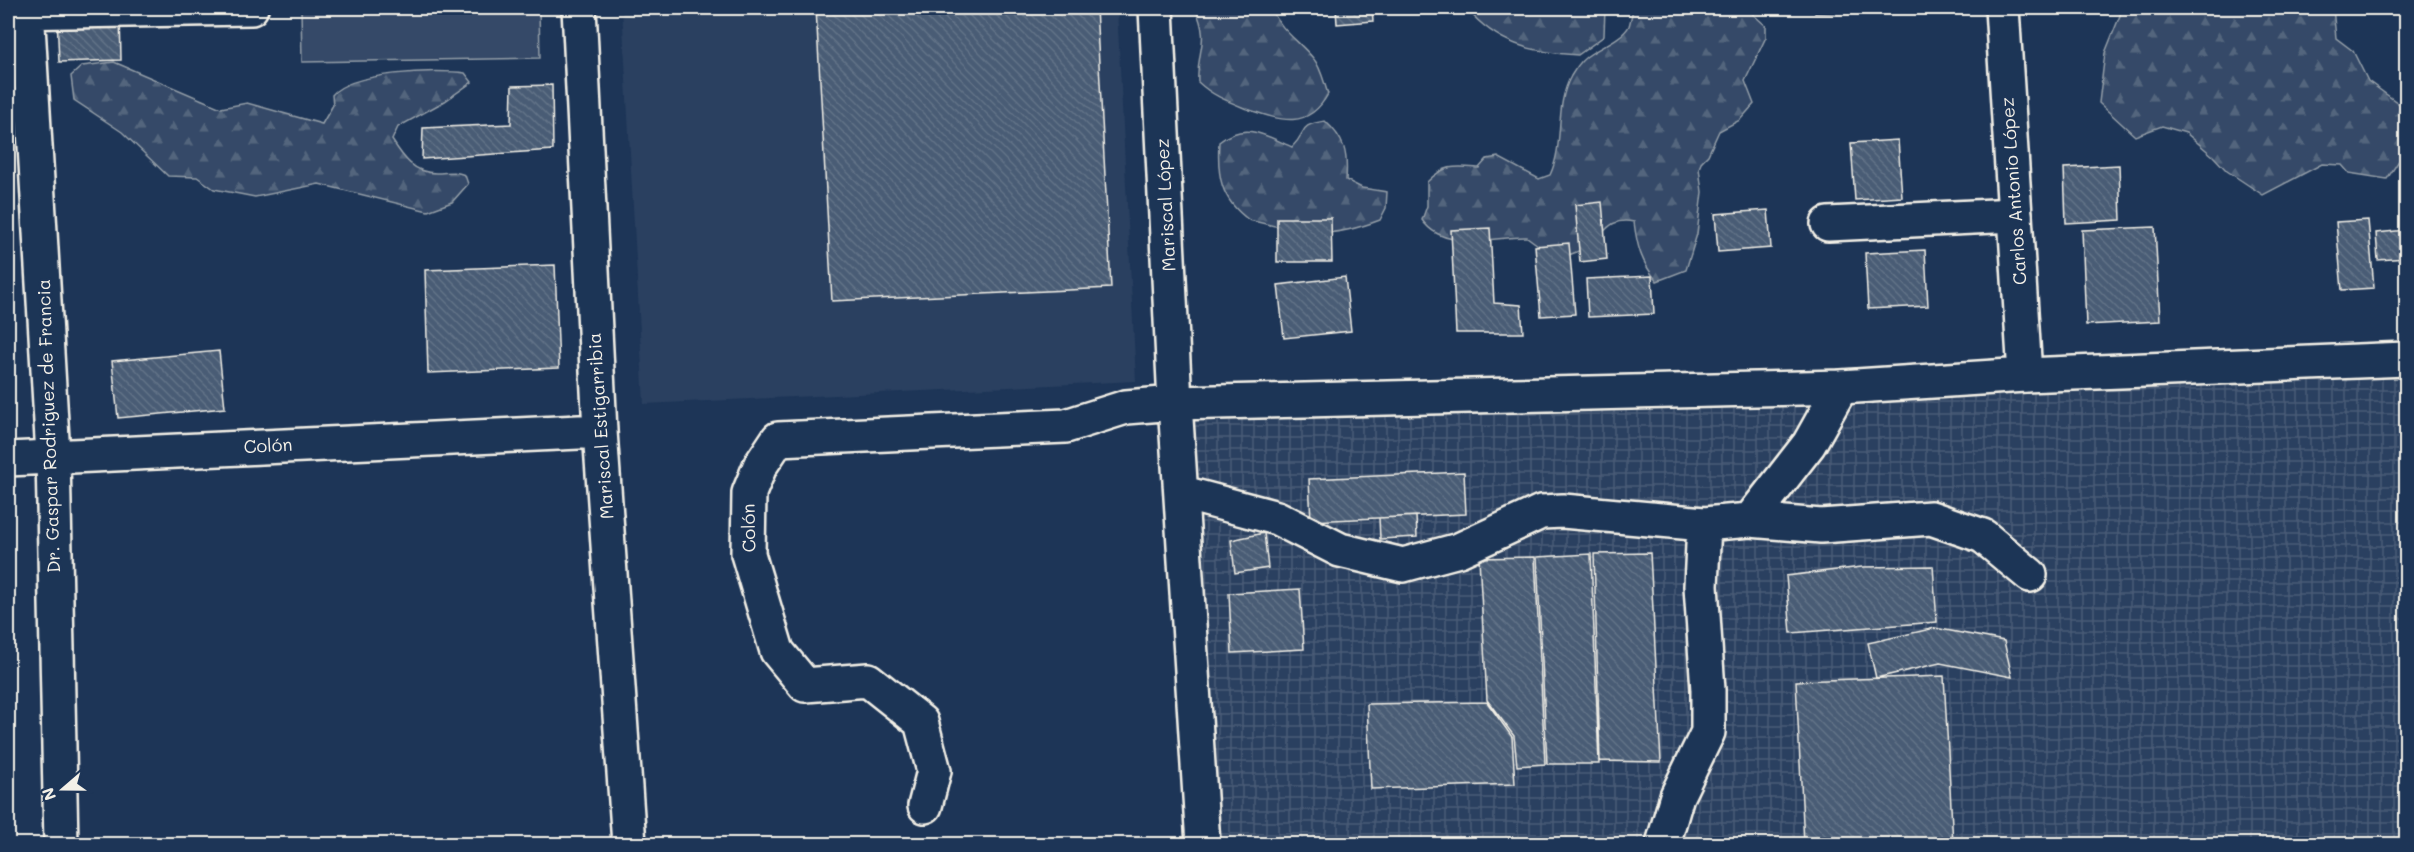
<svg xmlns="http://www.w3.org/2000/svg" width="2414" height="852" viewBox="0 0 2414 852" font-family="Mali,sans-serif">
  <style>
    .built { fill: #2a4060 }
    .industrial { fill: url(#industrial-grid) }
    .forest { fill: url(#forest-firs); stroke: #949ea8; stroke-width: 1.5 }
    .green { fill: #354a67; stroke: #949ea8; stroke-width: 1.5 }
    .building { fill: url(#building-back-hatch); stroke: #f4f1e8; stroke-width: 1.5 }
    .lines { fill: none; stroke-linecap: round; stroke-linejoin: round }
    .minor-casing { stroke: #f4f1e8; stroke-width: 38 }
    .major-casing { stroke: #f4f1e8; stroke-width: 38 }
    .minor { stroke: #1d3557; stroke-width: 33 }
    .major { stroke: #1d3557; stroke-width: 33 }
    .labels { text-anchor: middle; stroke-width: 4.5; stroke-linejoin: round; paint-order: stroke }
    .street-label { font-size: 18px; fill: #f4f1e8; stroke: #1d3557 }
  </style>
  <defs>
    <pattern id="industrial-grid" width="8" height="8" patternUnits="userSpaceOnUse" patternTransform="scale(1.5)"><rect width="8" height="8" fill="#2a4060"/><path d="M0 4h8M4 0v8" fill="none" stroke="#4a5c77"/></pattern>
    <pattern id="forest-firs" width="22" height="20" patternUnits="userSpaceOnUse" patternTransform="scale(1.5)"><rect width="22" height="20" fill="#354a67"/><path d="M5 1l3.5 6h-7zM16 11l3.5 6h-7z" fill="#53657d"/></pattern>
    <pattern id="building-back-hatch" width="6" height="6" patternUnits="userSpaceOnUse" patternTransform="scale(1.5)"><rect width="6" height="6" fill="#485b74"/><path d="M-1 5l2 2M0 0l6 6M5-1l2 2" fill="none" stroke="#637388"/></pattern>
  </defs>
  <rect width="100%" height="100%" fill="#1d3557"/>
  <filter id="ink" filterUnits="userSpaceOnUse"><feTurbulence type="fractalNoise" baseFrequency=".0167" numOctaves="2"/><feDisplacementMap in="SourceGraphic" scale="12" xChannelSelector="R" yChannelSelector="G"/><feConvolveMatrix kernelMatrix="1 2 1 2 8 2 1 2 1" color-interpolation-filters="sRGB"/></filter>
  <g filter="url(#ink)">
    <path class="built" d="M622 8H1117L1136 381 644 404Z"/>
    <path class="industrial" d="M2406 372V844H1203L1178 405Z"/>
    <path class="forest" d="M1195 8H1271C1281 31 1298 40 1313 58 1321 67 1324 83 1328 94 1308 131 1279 120 1247 109 1227 101 1213 96 1198 82 1196 48 1211 44 1195 8Z
      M1466 8H1605L1604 36 1578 55C1531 52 1498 45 1466 8Z
      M1633 8H1746L1766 26V37L1745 81 1754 104 1740 120 1719 131 1708 155 1702 161 1699 168 1702 192 1697 234 1686 270 1657 281C1641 262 1637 246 1634 222 1605 216 1605 238 1585 248 1576 253 1566 256 1557 259L1527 237C1494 236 1445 253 1422 220L1427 206V182C1445 164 1455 166 1479 168L1487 159 1498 157 1539 179 1550 175C1565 143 1554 107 1571 76 1574 71 1580 62 1585 58 1595 49 1623 39 1629 26 1631 20 1632 13 1633 8Z
      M2123 8H2333L2336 38 2353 51 2368 81 2402 106 2406 117V150L2387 179 2349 173 2342 165 2322 164 2263 195 2227 171 2213 156 2186 133 2162 126 2135 136 2099 103 2105 53Z
      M114 62 221 108 247 103 322 124 333 105 332 95C350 72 437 69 465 73L472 82 445 101 398 127 392 140C403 157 413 173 436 173 448 173 453 170 465 175L468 184 452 202 428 211 319 184 255 197 214 189 197 177 168 176 122 132 74 100 71 76 82 66Z
      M1325 121C1345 139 1348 153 1346 180L1362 188 1387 192 1386 208 1380 220C1325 241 1305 233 1249 220 1220 199 1217 175 1219 142 1245 121 1265 135 1292 147 1309 130 1296 126 1325 121Z"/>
    <path class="green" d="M301 8H539L540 58 302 62Z"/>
    <path class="building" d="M816 8H1096L1111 288 832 301Z
      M1336 8H1372L1373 21 1337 24Z
      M1815 8H1894V11L1815 13Z
      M120 13 121 60 59 62 57 16Z
      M552 85 553 150 422 159 423 128 511 124 512 86Z
      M1898 140 1902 197 1855 200 1851 143Z
      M2119 165 2121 220 2066 223 2064 168Z
      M1602 202 1607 259 1580 262 1575 205Z
      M1768 210 1771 248 1718 252 1715 214Z
      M1277 218H1331L1332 262H1277Z
      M2368 220 2374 288 2342 290 2336 222Z
      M2155 227 2160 321 2086 325 2082 230Z
      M1490 228 1494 303 1521 305 1523 333H1456L1451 230Z
      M2406 230V258L2378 260 2376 233Z
      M1569 243 1575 314 1541 316 1535 246Z
      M1925 250 1928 306 1868 309 1865 253Z
      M555 265 559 368 428 373 425 270Z
      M1652 276 1654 314 1588 317 1586 279Z
      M1345 277 1351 331 1284 338 1278 285Z
      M219 351 225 408 118 418 112 361Z
      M1464 472 1466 514 1311 521 1309 479Z
      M1416 516 1417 537 1380 539 1379 518Z
      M1264 533 1268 568 1235 573 1231 540Z
      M1650 553 1661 762 1600 761 1594 554Z
      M1591 554 1599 764H1547L1537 557Z
      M1535 557 1545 764 1517 766 1514 736 1487 700 1479 558Z
      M1933 566 1937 622 1791 633 1786 576 1862 567Z
      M1300 589 1304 649 1232 653 1229 593Z
      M1935 628 2004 641 2012 677 1940 663 1876 678 1868 643Z
      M1944 676 1953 844H1804L1796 681Z
      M8 686H10L11 713H8Z
      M1487 702 1512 737 1515 784 1371 789 1367 704Z"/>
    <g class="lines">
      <g class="minor-casing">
        <path id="minor" d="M27 8 53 456 61 844
          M579 8 600 431 629 844
          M8 12 251 8
          M1828 224 2015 215
          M2025 375 2406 359
          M8 459 600 431
          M1183 493 1277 518 1340 550 1403 565 1459 550 1541 512 1563 511 1704 524 1750 520 1821 526 1931 518 1983 536 2030 575
          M1750 520 1809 444 1841 387
          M925 806 934 771 921 722 868 680 805 685 777 651 748 554 749 493 760 466 778 439 1066 426 1126 407 1175 403 1203 844
          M1663 844 1677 796 1708 732V690L1701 586 1704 524"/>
      </g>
      <g class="major-casing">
        <path id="major" d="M1156 8 1175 403 1841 387 2025 375 2002 8"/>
      </g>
      <use href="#minor" class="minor"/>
      <use href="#major" class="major"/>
    </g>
  </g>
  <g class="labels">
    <g class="street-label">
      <text transform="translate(2014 191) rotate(-94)" y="6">Carlos Antonio López</text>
      <text transform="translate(1166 205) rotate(-93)" y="6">Mariscal López</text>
      <text transform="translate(49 426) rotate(-92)" y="6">Dr. Gaspar Rodriguez de Francia</text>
      <text transform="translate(601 426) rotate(-94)" y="6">Mariscal Estigarribia</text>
      <text transform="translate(268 446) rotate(-3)" y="6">Colón</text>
      <text transform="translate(749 528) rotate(-91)" y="6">Colón</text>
    </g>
  </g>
  <rect width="2414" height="852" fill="none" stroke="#1d3557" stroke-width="30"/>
  <rect x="15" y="15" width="2384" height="822" fill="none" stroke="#f4f1e8" stroke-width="2" filter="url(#ink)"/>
  <g transform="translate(63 789) rotate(250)" stroke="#1d3557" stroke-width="4.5" paint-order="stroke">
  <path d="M0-4.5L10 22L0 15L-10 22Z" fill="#f4f1e8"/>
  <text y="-9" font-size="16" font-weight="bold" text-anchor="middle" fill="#f4f1e8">N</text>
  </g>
</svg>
